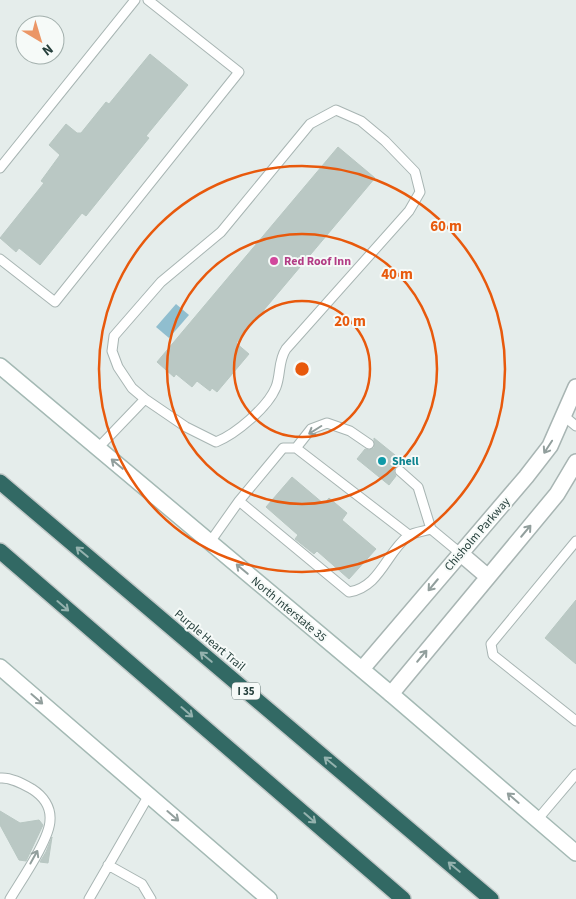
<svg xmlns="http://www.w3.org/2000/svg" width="576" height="899" viewBox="0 0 576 899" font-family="'Source Sans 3',sans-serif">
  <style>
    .water { fill: #90becf }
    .building { fill: #bac8c4; stroke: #b8c7c2 }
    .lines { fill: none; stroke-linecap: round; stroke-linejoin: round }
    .service-casing { stroke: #a8b5b3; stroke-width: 11 }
    .minor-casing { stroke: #a8b5b3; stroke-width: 18 }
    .secondary-casing { stroke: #a4b9b4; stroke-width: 18 }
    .motorway-casing { stroke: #c2c9c8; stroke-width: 18 }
    .service { stroke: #fff; stroke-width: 9 }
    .minor { stroke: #fff; stroke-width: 15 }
    .secondary { stroke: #fff; stroke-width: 15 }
    .motorway { stroke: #326964; stroke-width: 15 }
    .oneway { stroke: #929f9d }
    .oneway2 { stroke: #94b2ae }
    .ring { fill: none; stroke: #e8590c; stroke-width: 2.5 }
    .hotel-dot { fill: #d1479c; stroke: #f6faf8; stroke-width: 2 }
    .culture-dot { fill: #0f9aa8; stroke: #f6faf8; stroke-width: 2 }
    .labels { text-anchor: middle; stroke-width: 4; stroke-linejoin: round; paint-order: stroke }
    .shield { fill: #f6faf8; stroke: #647774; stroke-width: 1 }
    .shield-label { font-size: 11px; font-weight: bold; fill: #253f3b }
    .hotel-label { font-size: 12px; font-weight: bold; fill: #b23c85; stroke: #f6faf8; text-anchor: start }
    .culture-label { font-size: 12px; font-weight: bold; fill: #0d838f; stroke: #f6faf8; text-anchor: start }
    .street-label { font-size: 12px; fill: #253f3b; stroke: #f6faf8 }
    .centre { fill: #e8590c; stroke: #f6faf8; stroke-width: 2.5 }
    .ring-label { font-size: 15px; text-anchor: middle; font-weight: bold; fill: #e8590c; stroke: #f6faf8; stroke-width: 4; stroke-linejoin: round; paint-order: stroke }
  </style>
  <rect width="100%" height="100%" fill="#e5edeb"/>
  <path class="water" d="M176 304 189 315 169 338 156 327Z"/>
  <path class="building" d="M150 54 188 85 146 136 149 138 86 216 82 213 40 265 19 248 16 252 0 238 44 183 41 181 60 155 49 145 66 124 77 133H81L106 102 109 104Z
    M338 147 375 178 236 343 249 354 217 392 212 388 210 391 197 381 192 387 176 374 174 377 157 362Z
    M374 438 406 464 404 466 399 465 395 467 394 472 396 476 389 485 357 459 365 449 369 450 374 448Z
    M292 477 324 504 329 498 347 513 342 520 376 549 349 579 317 551 314 554 295 539 298 535 266 507Z
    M576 600V664L545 638Z
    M0 811 20 823 39 820 43 825 26 861 19 860 0 825Z
    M52 837 48 863 40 862 46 852Z"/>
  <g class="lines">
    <g class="service-casing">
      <path id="service" d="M0 168 135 0
        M0 259 55 302 239 72 148 0
        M564 416 576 426
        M98 448 145 399 186 427 216 442C236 434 268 407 276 387 281 374 278 361 286 349L409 211 420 192 415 172 385 141 361 121 336 110 310 124 221 232 161 282 114 336 112 351 118 367 132 388 145 399
        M296 448 311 429 327 423 350 431 369 444
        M400 471 418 487 431 529
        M239 501 283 448H296L409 535
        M576 541 491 644 493 655 576 721
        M210 542 239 501 349 592C380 587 386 553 408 536 414 532 425 531 431 529L460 553
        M0 778C11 777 23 784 32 789 43 796 51 807 50 820 50 839 20 882 10 899
        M537 820 576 774
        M108 865 142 884 151 899
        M89 899 149 795"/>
    </g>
    <g class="minor-casing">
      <path id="minor" d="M460 553 488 577
        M362 669 526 477 550 446 576 387
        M391 694 557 494 576 462"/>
    </g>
    <g class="secondary-casing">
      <path id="secondary" d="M0 366 391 694 576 853
        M0 667 269 899"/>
    </g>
    <g class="motorway-casing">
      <path id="motorway" d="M0 482 491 899
        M0 551 403 899"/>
    </g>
    <use href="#service" class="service"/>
    <use href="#minor" class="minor"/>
    <use href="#secondary" class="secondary"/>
    <use href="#motorway" class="motorway"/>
  </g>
  <defs><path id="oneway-shaft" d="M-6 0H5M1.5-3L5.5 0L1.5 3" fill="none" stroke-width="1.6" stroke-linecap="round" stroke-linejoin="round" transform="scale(1.25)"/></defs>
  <g class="oneway">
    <use href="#oneway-shaft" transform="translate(315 430) rotate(148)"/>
    <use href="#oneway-shaft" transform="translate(548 447) rotate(123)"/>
    <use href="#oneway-shaft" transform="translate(117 464) rotate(-140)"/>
    <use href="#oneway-shaft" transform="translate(526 531) rotate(-50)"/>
    <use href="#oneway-shaft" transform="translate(242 569) rotate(-140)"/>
    <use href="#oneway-shaft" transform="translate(433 585) rotate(130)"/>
    <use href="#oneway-shaft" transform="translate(422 656) rotate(-50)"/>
    <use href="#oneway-shaft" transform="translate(37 699) rotate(41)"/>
    <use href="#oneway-shaft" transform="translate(513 798) rotate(-139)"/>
    <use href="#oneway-shaft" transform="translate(173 816) rotate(41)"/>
    <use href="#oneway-shaft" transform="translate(34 857) rotate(-61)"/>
  </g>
  <g class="oneway2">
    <use href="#oneway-shaft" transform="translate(82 552) rotate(-140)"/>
    <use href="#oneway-shaft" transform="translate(63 606) rotate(41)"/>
    <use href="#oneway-shaft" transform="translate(206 657) rotate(-140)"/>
    <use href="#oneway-shaft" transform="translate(187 712) rotate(41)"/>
    <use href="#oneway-shaft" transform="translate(330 762) rotate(-140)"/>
    <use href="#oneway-shaft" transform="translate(310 818) rotate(41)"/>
    <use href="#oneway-shaft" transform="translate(454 867) rotate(-140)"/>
  </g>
  <g class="ring">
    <circle cx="302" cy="369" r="68"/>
    <circle cx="302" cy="369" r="135"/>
    <circle cx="302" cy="369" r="203"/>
  </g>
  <circle class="hotel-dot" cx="274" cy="261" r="5"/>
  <circle class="culture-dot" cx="382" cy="461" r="5"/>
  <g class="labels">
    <rect class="shield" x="232" y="682.5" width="28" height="17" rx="4"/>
    <g class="shield-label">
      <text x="246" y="695">I 35</text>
    </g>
    <g class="hotel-label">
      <text x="284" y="265">Red Roof Inn</text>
    </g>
    <g class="culture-label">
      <text x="392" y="465">Shell</text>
    </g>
    <g class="street-label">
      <text transform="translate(477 534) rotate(-49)" y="4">Chisholm Parkway</text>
      <text transform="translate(289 609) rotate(40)" y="4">North Interstate 35</text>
      <text transform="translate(210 640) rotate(40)" y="4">Purple Heart Trail</text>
    </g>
  </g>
  <circle cx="302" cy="369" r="8" class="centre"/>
  <g class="ring-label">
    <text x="446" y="231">60 m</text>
    <text x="397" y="279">40 m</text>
    <text x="350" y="326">20 m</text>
  </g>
  <g transform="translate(40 40) rotate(142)"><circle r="24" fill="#f6faf8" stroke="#a2afac"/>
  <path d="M0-4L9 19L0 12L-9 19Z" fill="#eb9666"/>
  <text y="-8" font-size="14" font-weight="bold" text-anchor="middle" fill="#253f3b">N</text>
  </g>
</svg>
